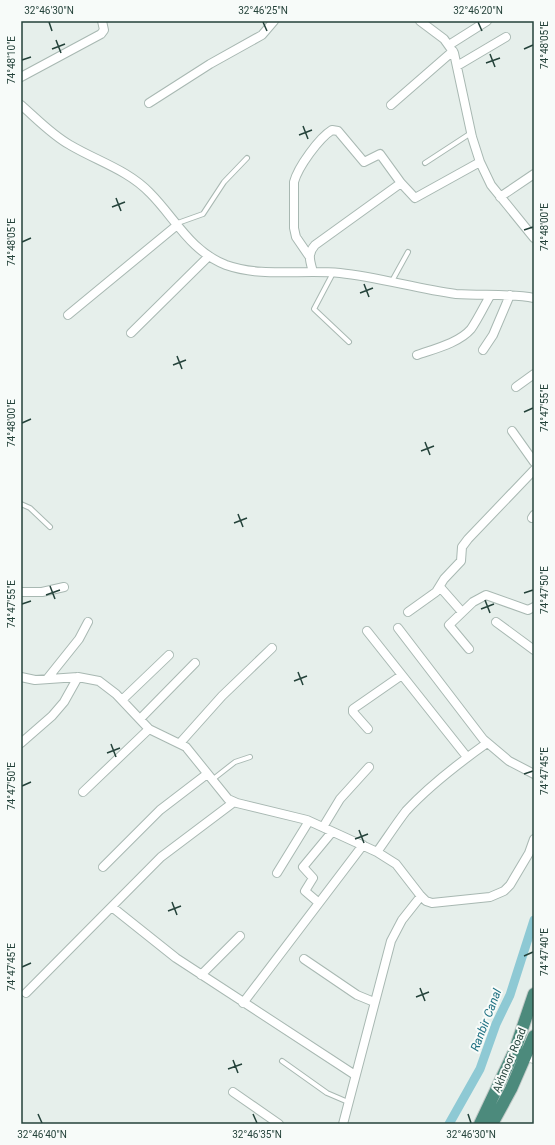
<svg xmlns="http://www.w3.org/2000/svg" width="555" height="1145" viewBox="0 0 555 1145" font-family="Roboto,sans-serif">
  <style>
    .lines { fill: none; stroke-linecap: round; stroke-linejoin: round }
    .canal { stroke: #8ec9d4; stroke-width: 9 }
    .service-casing { stroke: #a8b8b2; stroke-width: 6 }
    .minor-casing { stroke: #a8b8b2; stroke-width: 10 }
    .trunk-casing { stroke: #c2cac8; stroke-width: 14 }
    .service { stroke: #fff; stroke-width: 4 }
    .minor { stroke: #fff; stroke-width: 8 }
    .trunk { stroke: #4c8a7c; stroke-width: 12 }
    .ticks { fill: none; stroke: #24423a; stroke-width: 1.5 }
    .labels { text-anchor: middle; stroke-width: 4; stroke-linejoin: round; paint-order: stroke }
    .street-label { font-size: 11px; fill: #24423a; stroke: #f7fbf9 }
    .water-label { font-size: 12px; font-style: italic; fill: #1c6f80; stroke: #f7fbf9 }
    .neatline { fill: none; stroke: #24423a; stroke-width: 1.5 }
    .ticks-label { font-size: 10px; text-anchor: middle; fill: #24423a }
  </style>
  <rect width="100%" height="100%" fill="#e6efeb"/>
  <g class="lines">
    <path class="canal" d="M449 1124 480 1069 496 1024 510 995 534 920"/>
    <g class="service-casing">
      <path id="service" d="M425 163 471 133
        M175 224 203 214 224 182 247 158
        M333 273 314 309 349 342
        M392 281 408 252
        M21 504 30 508 50 527
        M212 780 235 762 250 757
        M282 1061 327 1093 348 1102"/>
    </g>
    <g class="minor-casing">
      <path id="minor" d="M420 21 444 39 454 53 472 137 480 162 491 185 534 238
        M449 45 487 21
        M457 66 506 37
        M21 77 101 34 104 30 102 21
        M149 103 210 64 262 35 274 21
        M21 105C37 119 52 135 70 145 97 161 128 170 150 193 175 218 190 251 226 265 263 278 302 269 340 273 379 277 417 289 456 294 482 296 508 293 534 298
        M391 105 453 51
        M500 197 534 174
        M309 256 296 237 294 228V182C298 167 319 138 332 130L338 131 364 162 380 154 401 183 415 198 480 162
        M313 272C310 261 307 254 315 245L401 183
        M68 315 176 226
        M131 333 209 256
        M483 350 493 335 510 295
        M417 355C434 349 459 343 471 329 478 319 484 306 490 296
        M516 387 534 374
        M512 431 534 462
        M532 518 534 515
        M440 587 462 612
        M21 592H42L64 587
        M408 612 436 592 444 579 461 561 462 547 468 539 534 470
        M496 622 534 650
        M398 628 483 739 509 761 534 774
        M367 631 467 757
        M469 649 449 625 473 602 486 595 528 610 534 607
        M21 677 35 680 78 677 99 681 116 694 149 729 186 747 228 799 237 803 307 820 377 852 396 864 420 895 426 901 432 903 490 897 504 891 510 885 529 853 534 839
        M47 679 79 639 88 622
        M122 700 169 655
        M140 719 195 663
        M368 729 353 712V709L402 675
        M21 743 52 716 64 702 78 677
        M180 743 222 696 272 648
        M83 792 149 729
        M323 827 340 799 369 767
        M377 852C387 838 396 824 406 811 430 785 459 763 487 743
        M103 867 160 810 207 774
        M277 873 309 821
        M319 903 305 891 313 878 303 867 332 832
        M112 907 176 958 355 1075
        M304 959 357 995 374 1002
        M201 975 240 936
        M26 993 161 857 234 802
        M243 1003 363 845
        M526 1057 534 1059
        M233 1092 279 1124
        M343 1124 391 941 402 920 421 896"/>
    </g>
    <g class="trunk-casing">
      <path id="trunk" d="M480 1124 515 1050 534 994
        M492 1124 511 1089 534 1036"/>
    </g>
    <use href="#service" class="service"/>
    <use href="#minor" class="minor"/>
    <use href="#trunk" class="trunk"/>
  </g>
  <path class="ticks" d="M49 22 52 31M263 22 267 31M478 22 482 31M56 40 61 53M52 49 65 44M524 49 533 45M490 54 495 67M22 60 31 57M486 63 500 58M303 126 308 139M299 135 312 130M116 198 121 211M112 207 125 202M524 230 533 227M22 242 31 238M364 284 369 297M360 293 373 288M177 356 182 369M173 365 186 360M524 412 533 408M22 423 31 419M425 442 430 455M421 451 434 446M238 514 243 527M234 523 247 518M50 586 55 599M524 593 533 590M46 595 60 590M485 600 490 613M22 604 31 601M481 609 494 604M298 672 303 685M294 681 307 676M111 744 116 757M107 753 120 748M524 774 533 771M22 786 31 782M359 830 364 843M355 839 368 834M172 902 177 915M168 911 181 906M524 956 533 952M22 967 31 963M420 988 425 1001M416 997 429 992M233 1060 238 1073M228 1069 242 1064M38 1114 42 1123M253 1114 257 1123M468 1114 471 1123"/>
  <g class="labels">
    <g class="street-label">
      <text transform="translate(509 1060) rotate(-67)" y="4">Akhnoor Road</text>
    </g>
    <g class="water-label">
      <text transform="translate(486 1020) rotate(-69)" y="4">Ranbir Canal</text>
    </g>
  </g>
  <rect width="555" height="1145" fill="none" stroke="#f7fbf9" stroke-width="44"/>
  <rect x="22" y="22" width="511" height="1101" class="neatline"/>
  <g class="ticks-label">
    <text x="49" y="14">32°46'30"N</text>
    <text x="263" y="14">32°46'25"N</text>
    <text x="478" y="14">32°46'20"N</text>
    <text transform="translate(544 45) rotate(-90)" y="4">74°48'05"E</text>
    <text transform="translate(11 60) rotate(-90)" y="4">74°48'10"E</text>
    <text transform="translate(544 227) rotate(-90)" y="4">74°48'00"E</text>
    <text transform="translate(11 242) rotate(-90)" y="4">74°48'05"E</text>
    <text transform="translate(544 408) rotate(-90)" y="4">74°47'55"E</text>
    <text transform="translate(11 423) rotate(-90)" y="4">74°48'00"E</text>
    <text transform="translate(544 590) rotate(-90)" y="4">74°47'50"E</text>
    <text transform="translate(11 604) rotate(-90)" y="4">74°47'55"E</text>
    <text transform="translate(544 771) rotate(-90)" y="4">74°47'45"E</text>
    <text transform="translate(11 786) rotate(-90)" y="4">74°47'50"E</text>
    <text transform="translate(544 952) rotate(-90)" y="4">74°47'40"E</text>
    <text transform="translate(11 967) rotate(-90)" y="4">74°47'45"E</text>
    <text x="42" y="1138">32°46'40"N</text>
    <text x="257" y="1138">32°46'35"N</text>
    <text x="471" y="1138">32°46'30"N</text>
  </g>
</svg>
